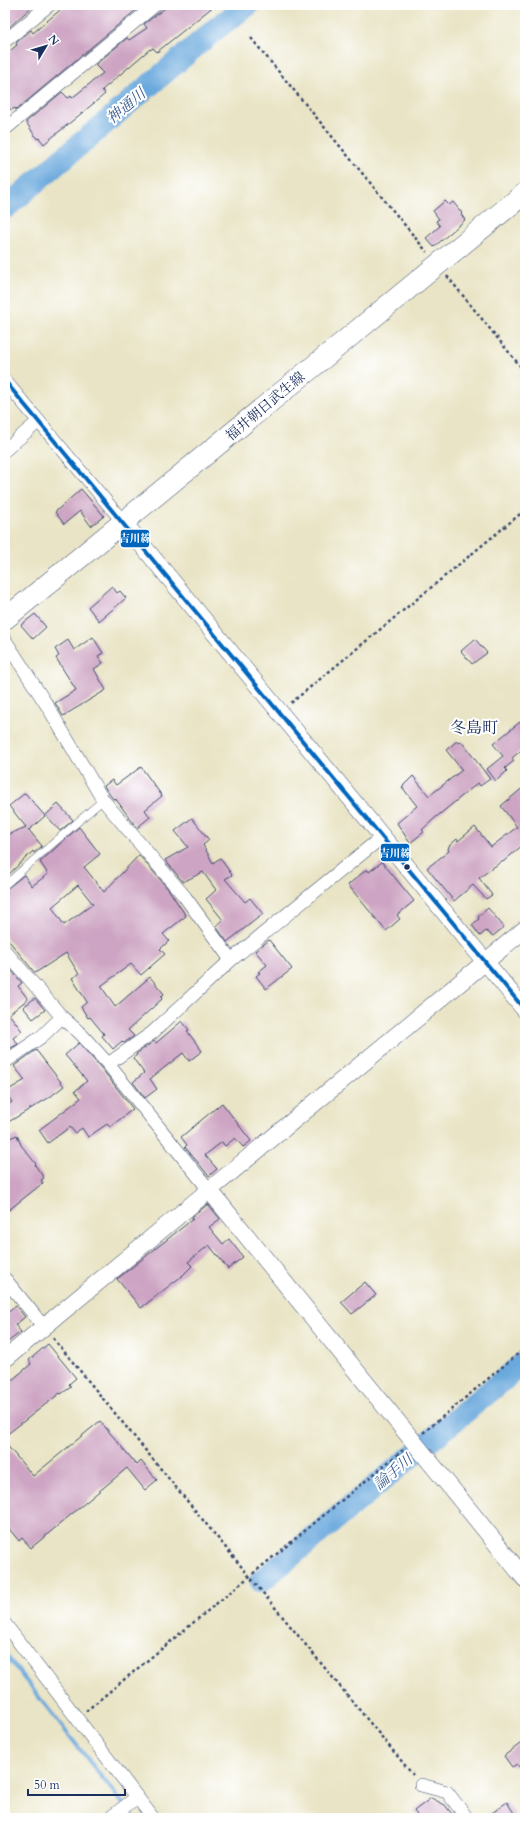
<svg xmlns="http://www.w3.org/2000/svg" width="530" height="1823" viewBox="0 0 530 1823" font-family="Cardo,'Noto Serif JP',serif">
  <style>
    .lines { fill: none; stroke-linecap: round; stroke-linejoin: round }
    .stream { stroke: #6ba9dd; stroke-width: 4 }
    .river { stroke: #6ba9dd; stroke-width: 23 }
    .building { fill: #cda4c3; fill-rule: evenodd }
    .service-casing { stroke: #3a4a6d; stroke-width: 8 }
    .minor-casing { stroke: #3a4a6d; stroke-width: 14 }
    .tertiary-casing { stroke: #3a4a6d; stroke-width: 18 }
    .primary-casing { stroke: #3a4a6d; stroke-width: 22 }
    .path { stroke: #3a4a6d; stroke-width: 2.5; stroke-dasharray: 3 3; stroke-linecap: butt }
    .service { stroke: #fff; stroke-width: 7 }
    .minor { stroke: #fff; stroke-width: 13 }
    .tertiary { stroke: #fff; stroke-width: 17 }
    .primary { stroke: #fff; stroke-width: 21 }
    .bus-1-casing { stroke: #fff; stroke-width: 7 }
    .bus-1 { stroke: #0065bd; stroke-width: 4 }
    .bus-dot { fill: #1b2f5e; stroke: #fff; stroke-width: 1.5 }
    .labels { text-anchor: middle; stroke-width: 4; stroke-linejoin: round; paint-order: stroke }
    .street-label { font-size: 14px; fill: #1b2f5e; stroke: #fff }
    .water-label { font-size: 15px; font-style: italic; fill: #375a8a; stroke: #fff }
    .quarter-label { font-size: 16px; fill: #1b2f5e; stroke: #fff }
    .line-badge { stroke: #fff; stroke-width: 1.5 }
    .badge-label { font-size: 11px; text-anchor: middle; font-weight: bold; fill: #fff }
  </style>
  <rect width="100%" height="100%" fill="#fff"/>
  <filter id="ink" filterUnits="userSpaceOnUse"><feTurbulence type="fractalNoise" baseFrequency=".025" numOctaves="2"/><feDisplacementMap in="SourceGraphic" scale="8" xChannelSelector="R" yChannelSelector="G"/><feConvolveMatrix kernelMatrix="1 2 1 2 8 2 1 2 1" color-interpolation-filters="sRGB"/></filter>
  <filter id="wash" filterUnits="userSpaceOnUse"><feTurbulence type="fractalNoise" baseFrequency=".012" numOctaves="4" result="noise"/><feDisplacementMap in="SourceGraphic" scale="16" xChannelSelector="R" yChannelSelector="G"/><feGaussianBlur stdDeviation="0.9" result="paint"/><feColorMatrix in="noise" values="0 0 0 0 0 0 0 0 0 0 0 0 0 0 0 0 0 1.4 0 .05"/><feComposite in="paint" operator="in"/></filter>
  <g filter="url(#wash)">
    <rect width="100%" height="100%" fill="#e9e4c5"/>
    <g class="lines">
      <path class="stream" d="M5 1654 134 1818"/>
      <path class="river" d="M5 208 218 27 248 5
        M261 1581 525 1362"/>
    </g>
    <g id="blocks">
      <path class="building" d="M5 5H34L6 30Z
        M66 5H142L16 110 15 108 11 110 5 103V55L17 45 16 43 31 30 33 33Z
        M169 5H215L157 52 153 48 150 50V49L102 90 105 94 44 144 39 138 37 139 26 122 62 92 68 98 71 96 72 98 103 73 95 65 127 38 129 40 147 28 144 24Z
        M445 201 449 205 453 202 462 213 461 214 465 220 434 247 426 238 440 226 436 221 439 219 433 211Z
        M81 489 104 516 91 526 80 511 64 524 55 512Z
        M112 586 117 593 120 591 126 598 99 621 88 607Z
        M35 614 46 627 33 639 21 625Z
        M93 637 103 653 98 656 103 663 94 669 106 690 63 716 55 703 76 690 56 658 59 656 55 649 68 640 74 650Z
        M475 639 487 653 472 664 461 651Z
        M520 722 525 728V747L512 758 514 761 505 768 507 771 496 781 487 769 503 756 493 744Z
        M457 741 458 743 461 741 490 779 480 786 478 783 435 818 422 830 424 832 410 843 397 823 417 806 402 787 413 776 429 796 462 770 446 750Z
        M141 767 162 796 145 810 150 817 137 828 115 798 113 799 110 795 104 786 112 780 116 785Z
        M525 786V843L503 862 502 861 479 878 492 895 486 899 473 885 454 901 427 868 449 851 448 849 449 846 457 839 458 841 475 827 491 847 517 827 501 806Z
        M25 793 45 816 29 830 28 829 42 846 34 853 33 851 5 878V836L26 827 9 806Z
        M58 804 73 820 60 831 46 815Z
        M192 818 209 840 203 845 213 863 220 858 232 875 225 879 245 902 250 898 263 914 227 942 216 926 223 920 206 899 216 890 203 872 183 882 165 860 188 847 175 831Z
        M79 827 100 854 84 867 104 892 139 855 169 890 186 916 163 934 169 941 160 949 165 954 141 975 131 964 101 986 115 1007 150 977 164 994 161 997 162 999 128 1030 134 1036 124 1043 122 1041 113 1049 102 1036 104 1034 90 1017 88 1018 81 1007 87 1002 72 978 79 974 66 953 35 973 5 936V890L24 875 32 886 48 874 40 862ZM78 885 93 904 64 925 52 907Z
        M382 862 414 901 397 915 400 919 386 931 348 885 367 869 369 872Z
        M488 908 504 927 493 936 486 931 480 936 472 925 479 919 478 917Z
        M269 940 292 969 266 989 256 976 260 973 258 972 267 965 255 951Z
        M11 970 22 983 18 986 28 999 9 1014 22 1031 13 1038 18 1044 9 1049 5 1044V975Z
        M35 998 45 1010 33 1019 23 1007Z
        M182 1021 189 1030 187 1031 202 1051 189 1061 183 1053 150 1079 157 1089 145 1098 133 1082 144 1073 133 1058 137 1055 136 1054 154 1041 156 1043Z
        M79 1043 102 1069 133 1109 110 1127 107 1124 88 1137 82 1128 75 1133 70 1127 48 1143 39 1130 81 1098 75 1091 87 1081 65 1055Z
        M36 1050 64 1086 50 1097 5 1124V1107L12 1102 5 1092 25 1080 14 1066Z
        M222 1103 251 1141 243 1147 235 1138 225 1146 222 1142 205 1155 217 1169 209 1176 185 1147 187 1145 181 1137Z
        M17 1135 21 1145 36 1164 35 1165 44 1178 41 1180 43 1183 5 1213V1140Z
        M208 1204 220 1219 209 1227 223 1244 229 1239 243 1257 228 1269 209 1245 188 1262 192 1266 183 1275 141 1308 117 1279 193 1219 192 1217Z
        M365 1282 376 1295 352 1314 341 1302Z
        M16 1306 25 1317 15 1325 21 1332 5 1344V1313L6 1314Z
        M48 1344 76 1378 69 1384 71 1387 61 1394 60 1393 5 1436V1386L31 1364 29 1360Z
        M100 1421 137 1465 141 1461 157 1480 145 1490 127 1468 31 1548 22 1538 19 1541 5 1524V1443L33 1476Z
        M525 1740V1775L517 1764 512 1767 504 1756Z
        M431 1798 445 1805 455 1818H419L414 1811Z
        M507 1802 517 1818H485Z"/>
    </g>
  </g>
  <g filter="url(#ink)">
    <use href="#blocks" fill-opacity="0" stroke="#3a4a6d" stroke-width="1"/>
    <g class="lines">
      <g class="service-casing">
        <path id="service" d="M5 885 103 800
          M522 1818 525 1816"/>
      </g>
      <g class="minor-casing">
        <path id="minor" d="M5 41 49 5
          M5 129 155 5
          M5 381 124 523
          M5 450 39 421
          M5 640 48 707 103 800 185 897 231 960
          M5 951 62 1017 81 1034 108 1064 210 1191
          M5 1062 41 1037 62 1017
          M108 1064 152 1033 231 960 382 837
          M5 1279 44 1327
          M5 1624 153 1818
          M421 1785 447 1792 467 1818
          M110 1818 137 1797"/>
      </g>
      <g class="tertiary-casing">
        <path id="tertiary" d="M124 523 525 1010
          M210 1191 525 1579
          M5 1359 525 929"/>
      </g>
      <g class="primary-casing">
        <path id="primary" d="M5 619 525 193"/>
      </g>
      <path class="path" d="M251 38 427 252
        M447 276 525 372
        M291 703 525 510
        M53 1338 413 1775
        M423 1433 525 1348
        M86 1711 403 1450"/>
      <use href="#service" class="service"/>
      <use href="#minor" class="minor"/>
      <use href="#tertiary" class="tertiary"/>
      <use href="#primary" class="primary"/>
      <g class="bus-1-casing">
        <path id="bus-1" d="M5 381 525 1010"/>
      </g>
      <use href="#bus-1" class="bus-1"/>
    </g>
  </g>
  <circle class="bus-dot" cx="407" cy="867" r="3.5"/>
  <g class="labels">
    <g class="street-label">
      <text transform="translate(265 406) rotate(-40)" y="5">福井朝日武生線</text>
    </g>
    <g class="water-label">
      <text transform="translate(126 106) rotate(-40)" y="5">神通川</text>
      <text transform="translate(393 1472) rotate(-40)" y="5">論手川</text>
    </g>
    <g class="quarter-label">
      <text x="474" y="733">冬島町</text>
    </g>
  </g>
  <g class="line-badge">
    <rect x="120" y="529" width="30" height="19" rx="4" fill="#0065bd"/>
    <rect x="380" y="843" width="30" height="19" rx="4" fill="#0065bd"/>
  </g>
  <g class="badge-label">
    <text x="135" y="542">吉川線</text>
    <text x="395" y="857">吉川線</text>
  </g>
  <rect width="530" height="1823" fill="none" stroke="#fff" stroke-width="20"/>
  <g transform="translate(46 46) rotate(52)" stroke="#ffffff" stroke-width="3" paint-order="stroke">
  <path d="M0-3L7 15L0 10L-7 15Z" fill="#1b2f5e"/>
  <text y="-6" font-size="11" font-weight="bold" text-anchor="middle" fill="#1b2f5e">N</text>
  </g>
  <path d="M28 1789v6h97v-6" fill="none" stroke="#1b2f5e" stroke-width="2"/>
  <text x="34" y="1789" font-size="12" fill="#1b2f5e" stroke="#ffffff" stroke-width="3" paint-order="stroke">50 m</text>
</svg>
